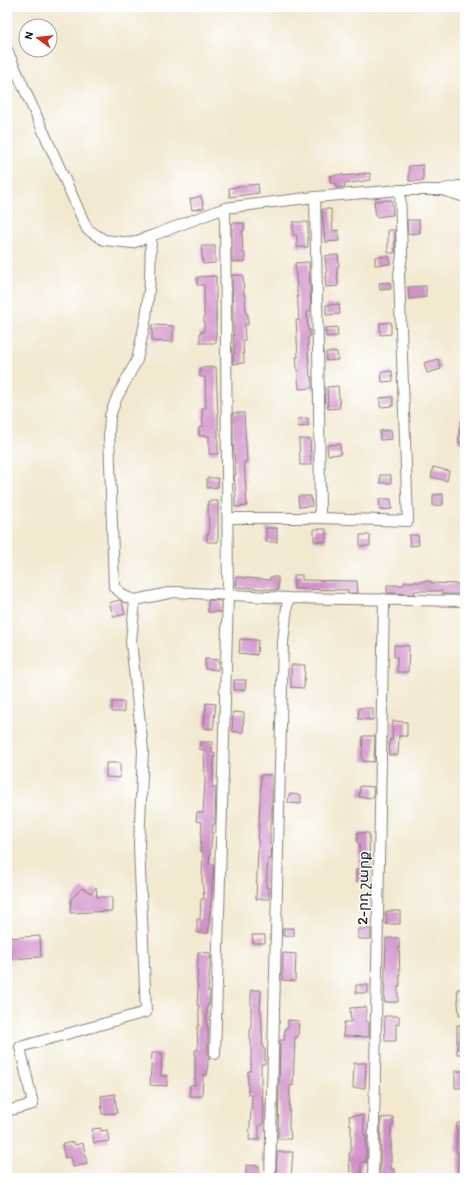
<svg xmlns="http://www.w3.org/2000/svg" width="472" height="1185" viewBox="0 0 472 1185" font-family="Itim,'Noto Sans Armenian',sans-serif">
  <style>
    .building { fill: #d192ca }
    .lines { fill: none; stroke-linecap: round; stroke-linejoin: round }
    .minor-casing { stroke: #888276; stroke-width: 12 }
    .minor { stroke: #fff; stroke-width: 10 }
    .labels { text-anchor: middle; stroke-width: 3; stroke-linejoin: round; paint-order: stroke }
    .street-label { font-size: 15px; fill: #1c1c1c; stroke: #fff }
  </style>
  <rect width="100%" height="100%" fill="#fff"/>
  <filter id="ink" filterUnits="userSpaceOnUse"><feTurbulence type="fractalNoise" baseFrequency=".025" numOctaves="2"/><feDisplacementMap in="SourceGraphic" scale="8" xChannelSelector="R" yChannelSelector="G"/><feConvolveMatrix kernelMatrix="1 2 1 2 8 2 1 2 1" color-interpolation-filters="sRGB"/></filter>
  <filter id="wash" filterUnits="userSpaceOnUse"><feTurbulence type="fractalNoise" baseFrequency=".012" numOctaves="4" result="noise"/><feDisplacementMap in="SourceGraphic" scale="16" xChannelSelector="R" yChannelSelector="G"/><feGaussianBlur stdDeviation="0.9" result="paint"/><feColorMatrix in="noise" values="0 0 0 0 0 0 0 0 0 0 0 0 0 0 0 0 0 1.4 0 .05"/><feComposite in="paint" operator="in"/></filter>
  <g filter="url(#wash)">
    <rect width="100%" height="100%" fill="#f3e9d1"/>
    <g id="blocks">
      <path class="building" d="M423 165V181H409V166Z
        M370 173 371 180 344 184 345 187 336 188 335 183 331 184 329 176 343 174V176Z
        M258 184 259 193 230 197 229 188Z
        M201 196 204 208 192 210 190 199Z
        M392 200 393 215 376 217 374 201Z
        M322 209H331L333 231 338 230 339 241 325 242Z
        M407 220H419L420 233 408 234Z
        M293 222H308V247H297V235H293Z
        M232 223H244V231H242L243 253H245V262H232Z
        M388 230H395V253H388Z
        M201 246H215V263L203 264Z
        M338 255 339 266H337L338 286 326 287 325 277H327L325 256Z
        M389 256 390 264 375 265V257Z
        M309 262 311 311H307L308 330H310V337H308V349L310 377H312V388L299 389 296 357H298L296 320H299L295 263Z
        M232 275H243L244 295H245L246 314H248V325H244L245 340 243 341 244 363 233 364V354H234Z
        M216 276V343H200V332H204V285H197V277Z
        M390 282 391 289 380 290 379 283Z
        M426 286V297L409 299 408 287Z
        M339 304 340 314 326 315V305Z
        M391 322V334L380 335V323Z
        M152 325 173 326V342L152 341Z
        M337 327 338 336 326 337 325 328Z
        M326 352H337L338 360 326 361Z
        M438 359 441 369 427 373 424 363Z
        M216 367 218 417V454H209V436H199V427H203L202 408H206L205 377H200V368Z
        M392 371 393 381 382 382 381 372Z
        M338 386 340 408 328 409 327 387Z
        M393 397V406L380 407V398Z
        M233 413H244L247 462H244L247 506 235 507V497H236L234 475H236L233 443Z
        M308 418V426L298 427V419Z
        M461 421 465 422V444L458 442Z
        M391 430 392 439 380 440V431Z
        M299 439H310L311 465H300Z
        M340 444 341 454 328 455 327 445Z
        M433 467 449 471 447 481 431 477Z
        M380 475H391V483H380Z
        M207 478H218V487L207 488Z
        M443 494V505L433 506V495Z
        M298 496H311L312 506 299 507Z
        M379 499H391L392 509 380 510Z
        M208 501H218V542H207V534H209Z
        M266 528H277V542H266Z
        M314 529H326V542L314 541Z
        M360 535H370V546H360Z
        M409 535H418L419 545 410 546Z
        M294 575H302V580L357 581 358 593H348V590L294 589Z
        M237 577 270 580V577H278V590L236 587Z
        M423 581H431V583L460 584V594H442V591H414L415 594 387 593V585H404V582H423Z
        M119 600 122 602 125 614 114 617 109 603Z
        M208 600 221 601V612H208Z
        M240 639 258 640 257 655 239 653Z
        M394 645 409 646 408 672H397V657H394Z
        M205 659 219 660 218 670 205 669Z
        M291 665H305L304 688 291 687Z
        M234 680H246L245 690H234Z
        M112 702H124V712H112Z
        M206 703 216 704 213 729 204 728Z
        M359 708H373V720L358 719Z
        M233 712 244 713 243 733 232 731Z
        M393 721 407 722V736H399L398 755H389L390 739 392 740Z
        M363 736H375L374 762 362 761Z
        M200 742H213L212 753H215L212 787H216L215 822V824H213L209 864H214L213 880 212 879V892L208 933H197V919H200L201 899H204L202 879 203 852 200 851 202 822 196 821 197 812 203 813 205 779 204 750 199 749Z
        M106 763H120V778L106 777Z
        M261 775H272V823H270V844H272L271 859H268L266 888H269V899H256Z
        M360 786 374 787 373 798 359 797Z
        M289 794 301 795V804L288 803Z
        M357 833H369L370 881H356V869H360L359 843H357Z
        M96 887 97 897H112V911L70 913 71 899 82 888 91 893Z
        M386 911H400V924H386Z
        M283 928H294V936H283Z
        M358 929H371V939H358Z
        M252 935H265V943H253Z
        M40 936 41 957 7 959V938Z
        M386 938H399L400 986H398V1002H384Z
        M198 952 211 953 208 991H210L209 1005H207V1026H208V1054L210 1059H208L207 1075H203L202 1096H190V1085H195V1050H198L197 1026H199V1005H197L198 986H197Z
        M283 953 296 954 295 981 282 980Z
        M356 985H368V993H356Z
        M457 989H465V1015H459Z
        M251 990H261L260 1011H261L263 1049H265V1064H261V1085L263 1105H264L263 1125H259V1140H249L252 1095H248V1071H251V1040H250V1030H251Z
        M366 1007V1022H369V1037L343 1036 344 1022H351L350 1008Z
        M384 1016H399V1024H396V1041H385Z
        M288 1020 299 1021 298 1037H295L293 1086 290 1085 289 1130H290L291 1139H278L280 1040H284L285 1028H288Z
        M457 1025H465V1054H457Z
        M152 1053H162L161 1076H167V1086L150 1085Z
        M354 1063H366L365 1088H353Z
        M455 1071H465V1088H455Z
        M115 1094 117 1113 102 1114 101 1096Z
        M363 1115 364 1135H366V1162H361V1178H350L349 1153H351V1125H350L349 1116Z
        M393 1117V1126H391V1169H394V1178H380L381 1118Z
        M457 1123H465V1178H457L458 1152H456Z
        M101 1128V1131L107 1130 109 1141 94 1143 92 1129Z
        M74 1142 75 1145 83 1143 87 1164 73 1167 71 1157 65 1158 62 1144Z
        M277 1152H293L291 1178H276Z
        M246 1165 259 1166V1177L246 1176Z"/>
    </g>
  </g>
  <g filter="url(#ink)">
    <use href="#blocks" fill-opacity="0" stroke="#888276" stroke-width="1"/>
    <g class="lines">
      <g class="minor-casing">
        <path id="minor" d="M7 50 87 229 104 240 132 243 151 236
          M444 189 458 186 465 187
          M315 197 319 400 320 518
          M228 518H320L408 521 399 275 402 255 400 190
          M135 600 126 597 114 587 109 432 110 416 117 397 137 360 146 318 150 280 151 236 225 208 315 197 400 190H442L465 197
          M215 1054 228 595 225 208
          M7 1111 33 1104 20 1047 146 1012 139 847 143 750 131 642 135 600 174 592 288 598 465 601
          M270 1178 283 642 288 598
          M373 1178 384 599"/>
      </g>
      <use href="#minor" class="minor"/>
    </g>
  </g>
  <g class="labels">
    <g class="street-label">
      <text transform="translate(363 888) rotate(-89)" y="5">2-րդ շարք</text>
    </g>
  </g>
  <rect width="472" height="1185" fill="none" stroke="#fff" stroke-width="24"/>
  <g transform="translate(38 38) rotate(285)"><circle r="19" fill="#ffffff" stroke="#a4a4a4"/>
  <path d="M0-3L7 15L0 10L-7 15Z" fill="#c8321e"/>
  <text y="-6" font-size="11" font-weight="bold" text-anchor="middle" fill="#1c1c1c">N</text>
  </g>
</svg>
